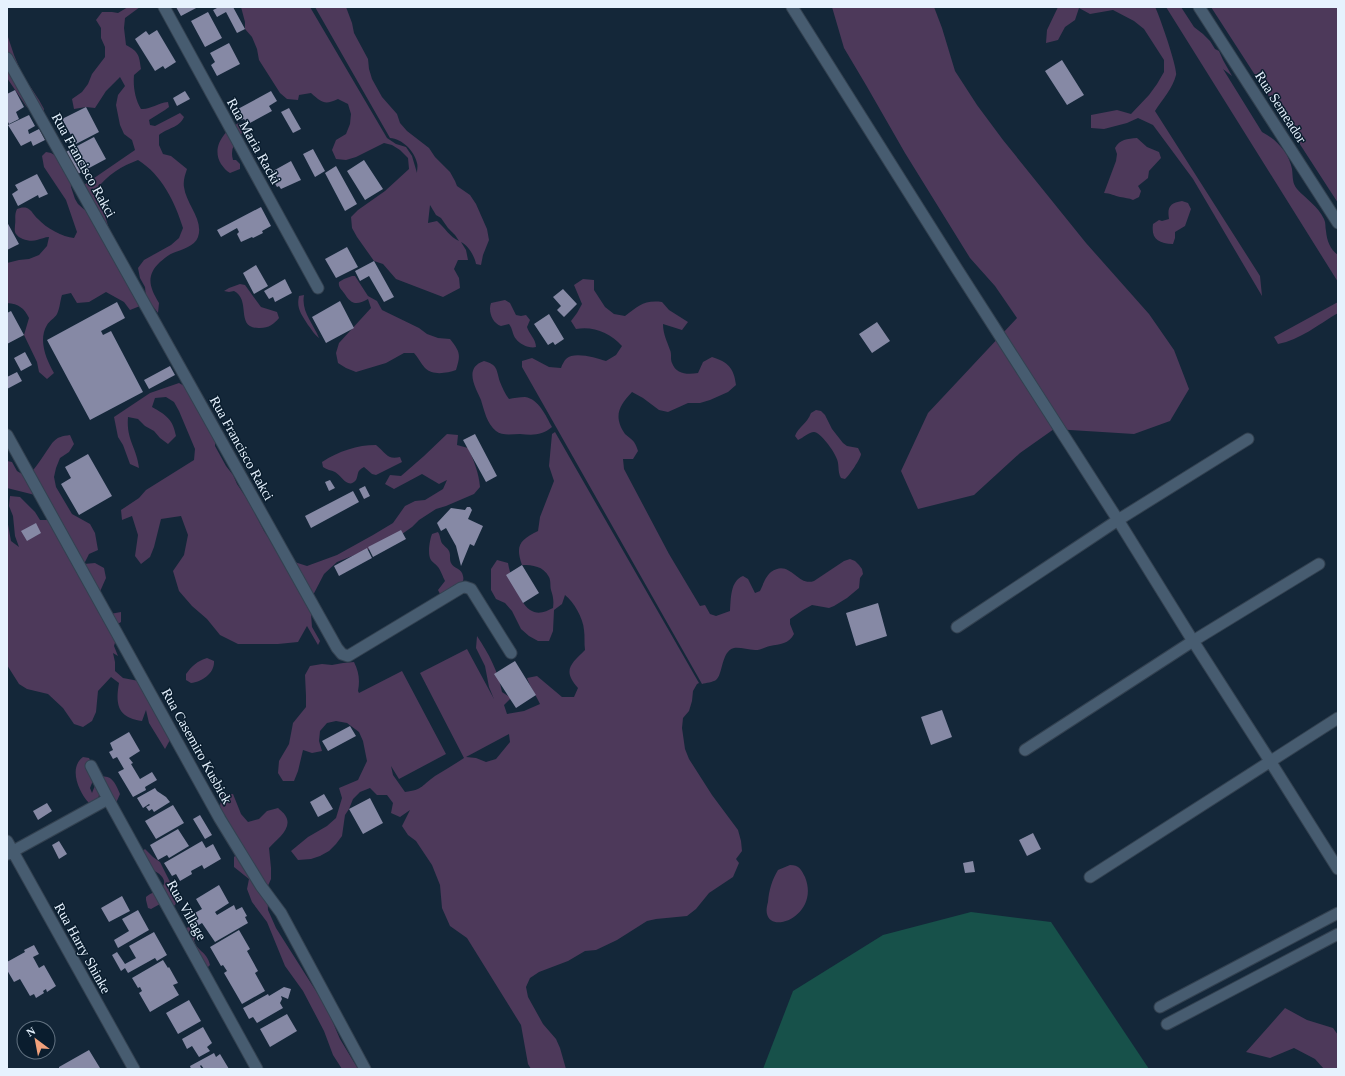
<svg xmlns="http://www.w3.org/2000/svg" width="1345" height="1076" viewBox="0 0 1345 1076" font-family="'Times New Roman',serif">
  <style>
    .green { fill: #4d395a; fill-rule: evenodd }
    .water { fill: #17514a }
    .building { fill: #8689a5 }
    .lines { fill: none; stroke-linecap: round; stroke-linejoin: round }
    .minor-casing { stroke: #334150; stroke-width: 13 }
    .minor { stroke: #475c70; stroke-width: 11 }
    .labels { text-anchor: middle; stroke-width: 3; stroke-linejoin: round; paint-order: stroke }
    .street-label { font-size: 14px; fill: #e6f2fe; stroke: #0a1d2e }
  </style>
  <rect width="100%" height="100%" fill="#142739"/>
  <path class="green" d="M128 7H140L125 18 124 28 126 45C139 52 139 55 141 69L134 75C133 87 135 99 141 109 150 110 157 103 168 102L169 107 165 110 149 120 150 125 155 126 180 113 184 117C179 128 167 128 159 135V145L163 154 171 156 187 169C185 175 183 181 184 187 186 204 204 220 198 237 195 246 181 250 173 253 168 255 164 259 160 262 145 276 150 288 159 303L158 313 146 297 145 287 140 278 138 268 144 260 171 245 179 238 183 228C175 202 162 175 138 160 122 166 107 175 97 189L112 239 140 306 130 310 124 302 106 292 89 302 77 303 71 293 62 295C60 301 60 308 57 314 55 318 49 321 47 325 38 340 46 359 54 373L47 379 39 372 37 362 24 335 29 318C24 308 19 304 7 303V263L19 260 29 259 39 255 47 246 49 237C45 237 41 239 37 240 31 242 20 240 16 234 14 231 15 228 15 225 16 219 14 215 17 209 20 208 23 207 27 208 32 210 34 216 38 219 46 228 63 237 74 238L77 232 66 200 44 167 42 156 46 152 51 153 56 156 70 175 71 187 75 199 78 204 87 212 81 189 84 185 135 150 132 140 124 134 120 125 116 105 118 95 125 86 120 77 106 91 95 108 86 107 74 109 72 99 82 92 88 84 92 74 105 57V47L101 38V28L96 20 102 12H112L118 13Z
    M241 7H310L387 138 396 144 406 147 412 156 417 173C417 170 418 166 417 163 414 150 402 139 390 138L315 7H346L352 23 354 33 368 59 369 69 372 79 382 97 397 114 400 123 407 131 429 148 435 157 450 172 455 181 457 186 470 195 476 204 487 229 489 240 483 255 481 265 476 264C475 257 468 245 461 242L466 250 468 260H458L454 269 459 278 460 288 443 297 396 279 383 264 374 261 357 237 352 228 351 217 358 210 385 191 409 169 408 158 400 150 392 145 384 143 356 157 346 160 336 159 332 150 336 140 346 134 350 124 351 114 348 104 338 99C325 105 322 103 311 93L299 95 298 100 287 99 280 93 259 60 257 49 252 37 245 29V22ZM430 205 436 215 441 218 448 228 455 235 459 241C450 237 445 228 437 221L428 223Z
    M832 7H934L942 28 955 71 977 105 1003 140 1086 243 1149 314 1174 350 1189 389 1170 421 1134 434 1054 429 1020 453 974 495 918 509 901 471 928 413 1017 318 995 286 970 258 905 153 866 85 844 48Z
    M1058 7H1155C1159 14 1178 69 1176 75 1173 88 1162 100 1155 111L1260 276 1262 296 1193 179 1153 125 1138 118 1127 123 1104 129 1091 128V115L1117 110 1131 114 1149 95 1157 84 1164 72V60L1144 29 1134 21 1113 10 1090 14 1079 8 1075 20 1065 27 1058 40 1046 43 1047 30Z
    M1166 7H1181L1194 27 1203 34 1210 41 1215 49 1219 51 1223 60 1232 76 1223 69 1262 132C1276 139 1289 153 1292 169 1293 177 1292 183 1297 189 1306 199 1318 206 1324 219 1326 223 1325 227 1326 231 1327 241 1330 249 1338 255V282Z
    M1211 7H1338V203Z
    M7 34 14 55 22 74 39 100 44 109 42 119 26 106 7 78Z
    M239 123 245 125C243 138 228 143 233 160H236L240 164V169L230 173C226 171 224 168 221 164 211 148 224 130 239 123Z
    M1137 138 1147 147 1159 152 1161 158 1149 171 1148 178 1138 186 1141 191 1139 197 1133 200C1129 198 1125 198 1120 197 1115 196 1110 193 1104 193L1116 161 1117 154 1115 148C1120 139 1127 139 1137 138Z
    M1182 201 1188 203 1191 209 1185 226 1175 232V238L1173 244C1158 243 1151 239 1153 224L1159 220 1162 221 1169 219C1167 207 1170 203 1182 201Z
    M352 276H355L368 296 377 301 382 310 419 328 427 334 438 338 450 339C460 352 461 354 456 370 447 373 433 376 425 368 421 364 418 357 414 353H404L386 363 356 372 346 368 338 363 336 353 339 343 371 308 368 299C356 306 351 304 344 293 341 289 338 287 339 282L344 279Z
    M583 279 594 280V290L605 307 614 314 625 316C639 306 643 300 662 302L669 310 688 322 682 330 663 324C663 334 667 341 670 350 672 354 670 359 672 363 676 374 687 375 698 373L703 362 712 357C728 362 734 368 736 385L728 392 710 400 700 403H688L668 412 659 410 643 398 632 392C619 406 613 416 625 434 628 437 632 439 634 442 636 445 637 448 638 451L633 459H623L624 469 669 554 700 606 705 605 710 614 716 616 730 611C731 599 730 581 743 576L748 579 755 593 760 591C763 585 765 577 771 572 790 558 797 587 814 581L844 561 850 559 855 561 859 565 862 569 863 574 860 578 859 588 847 598 834 606 829 608 812 605 803 610 790 619V624L794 634C789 644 780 644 770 646 765 647 761 650 755 650 748 650 740 647 734 648 721 651 723 675 716 680 713 682 706 683 702 684L522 367V361L532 358 549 367 561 368C562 365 564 361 566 359 574 351 596 358 606 361L616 355 622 346C610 333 594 326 576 329L571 321 577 313 582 304 574 285Z
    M240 284 245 285 261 307 277 312 279 318C274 324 269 328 260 328 234 329 252 300 234 291L229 292 224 291 229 288Z
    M304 295C301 312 313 323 319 338 314 334 312 330 308 325 302 315 296 309 299 296Z
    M505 300 510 303 516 315 521 316 526 315 530 320 527 327C529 334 536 339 536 347 530 349 519 344 516 339 512 334 513 329 509 324L501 326C492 323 488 311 491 303Z
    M1338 302V313C1319 324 1300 340 1278 344L1274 337Z
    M484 361C498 365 496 369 500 382 502 387 505 394 509 399 514 398 519 397 525 397 539 399 546 416 552 427 542 436 532 435 520 434 512 434 502 436 496 431 487 424 484 410 481 400 476 388 463 368 484 361Z
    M179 383 188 388 215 440V446L226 466 233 475 237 484 249 502 264 531 282 558 307 566 337 555 373 535 393 523 405 506 415 501 425 500 443 489 447 480 439 484 422 474 394 489 385 484 390 475 401 476 424 456 447 434 458 435 457 445 468 448C474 460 479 474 480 487L474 494 446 506 436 509 419 520 412 527 395 539 337 562 324 574 310 601 312 627 320 641 318 645 307 626 298 642 278 644H238L220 635 207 619 192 606 179 591 173 571 184 555 188 535 181 516 161 519 154 547 150 557 141 564 135 556 138 535 132 516 122 520 121 510 139 498 146 490 194 460 195 449 179 411 174 402 166 397 155 398 152 407C166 415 173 419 176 436L168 444 160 438 154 431 145 426 138 419 128 417C126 440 137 448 139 468L130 464 123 445 118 437 114 417 150 393Z
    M816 410 821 411 825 415 832 429 843 443 847 446 858 448C859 450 860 452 861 454 861 458 849 476 845 479L841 478C837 471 840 464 836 457 834 451 820 432 814 432 809 432 803 438 798 440L795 436C798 427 807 424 811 413Z
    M555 432 699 683 697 684 693 691 692 701 689 711 683 718 682 728 685 749 689 759 712 795 738 830 741 841 742 851 736 859 739 863 733 877 709 893 696 909 687 916 656 919 647 921 617 940 596 950 585 951 568 961 539 972 530 978 526 987 528 997 543 1024 556 1039 560 1048 566 1069H531L528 1064 521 1025 467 938 450 926 442 908 440 885 432 865 416 841 408 835 402 826 410 810 400 817 391 813 393 803 387 795H377L370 788 360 792 353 799 349 809 345 815 342 836 336 844 329 851 320 856 311 859 298 860 291 851 308 837 327 826 336 818 342 798 339 788 358 780 367 761 363 741 359 732 347 723 336 721 327 723 320 731 319 741 322 751 312 753 303 750 298 771 294 781H283L278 773 279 761 289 744 293 723 306 707V696L305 675 310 666 322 664 332 665 343 663 354 662C359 672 360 680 358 691L359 693 402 671 446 754 399 779 391 766 393 775 405 792C423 790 422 785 435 776 445 770 455 764 464 758L420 673 467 649 494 699 489 687 485 666 476 648 477 636C489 654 498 671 502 692L511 698 504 705 507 714 524 711 540 704C536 695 530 687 527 678L537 676 562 697H574L578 688C562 670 571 664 585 650 584 643 585 637 584 630 583 618 574 602 565 595L562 604 554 610 553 631 549 641H538L529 636 521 629 512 611 505 603 496 599 491 590V569L497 560 508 563C510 575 520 606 532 611 539 615 547 611 553 608 554 601 553 596 551 590 550 586 551 581 549 577 543 566 533 565 522 565 515 545 520 540 538 531L540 517 554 481 549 466 552 434ZM509 734 510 742 496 759 486 762 476 758 466 757Z
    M70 435 74 444 69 452 60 458 56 468 54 477 56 487 72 514 90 524 95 533 98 550 89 554 84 564 95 563 104 568 106 578 98 596 110 614 121 612V622L113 627 117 636 114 646 118 656 113 653 115 662V671L123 678 144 682 168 730 170 740 165 749 149 723 146 710 142 721C118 718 115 705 119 683L111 677 98 691 96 712 92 721 83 727 74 724 63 708 48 694 27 689 19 684 7 665V519L11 541 19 547 15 536 13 516 9 506 10 496 20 497 35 512 40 520H50L35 495 7 488V461L12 462 17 471 27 477C34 470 40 461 46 452 54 441 54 437 70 435Z
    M376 445C386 453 387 460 400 457L402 462 376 475 372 474 364 467C356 471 359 474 356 480 348 490 341 475 335 472 331 470 327 470 323 467L322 462C339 451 357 445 376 445Z
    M438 532C440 535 440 538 441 541 442 545 447 547 449 551 451 555 449 559 451 563 454 569 462 568 463 576 464 579 463 582 461 585L440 594 438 590 445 581C443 577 440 569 438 567 436 564 432 562 431 560 427 554 430 539 432 534Z
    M207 658 214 661C215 673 202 682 191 683L186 680V674C192 666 197 661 207 658Z
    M83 757 89 758 91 762 94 778 90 788 92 793 98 778C111 772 116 784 120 794L116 803 103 792 99 795 98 800 95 803H89C79 792 68 768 83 757Z
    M233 794 241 814 248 822 259 819 267 811 278 808C280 810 284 813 285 815 294 828 277 839 269 848L271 868V879L267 888 268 910 276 928 321 999 331 1018 340 1039 358 1069H342L333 1055 324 1031 303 991 285 966 267 922 252 902 247 889 249 879 234 867V857L241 850 222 816 220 806 222 795Z
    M145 849 153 857 160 862 171 884C167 896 173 893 176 903L175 905 170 909 160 904 151 909 148 908 146 900V897C150 893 156 892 160 889 171 881 158 871 149 869L140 853Z
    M790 865C799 865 801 869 805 877 820 914 772 935 767 914 766 910 767 906 768 902 769 890 772 880 778 870Z
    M189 927H194L198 934 194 940C196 951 207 951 210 965L206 969 183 929Z
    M1285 1008 1307 1020 1333 1028 1338 1035V1069H1324L1315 1059 1294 1048 1270 1058 1246 1052Z"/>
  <path class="water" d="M971 912 1051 922 1149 1069H763L793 991 883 935Z"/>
  <path class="building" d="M176 7H198L181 16Z
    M219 7H233L245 29 237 33 226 12 217 17 213 10Z
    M208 12 222 38 205 47 191 21Z
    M157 30 176 62 165 69 163 66 155 71 135 39 146 31 149 35Z
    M229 43 240 64 217 76 211 65 215 62 210 53Z
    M1062 60 1084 95 1067 105 1045 71Z
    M15 90 24 107 16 112 19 119 9 124 7 120V94Z
    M185 91 190 99 177 106 173 98Z
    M271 91 277 101 269 106 272 111 248 124 244 119 241 120 236 110Z
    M86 107 99 132 76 144 62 119Z
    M289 108 301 129 293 133 281 112Z
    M29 115 35 126 28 130 29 134 39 129 45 140 33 146 31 141 21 146 8 125Z
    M94 137 106 159 76 175 64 153Z
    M313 149 325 171 315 177 303 154Z
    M364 160 383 189 365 200 347 171Z
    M291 161 301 180 281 189 279 186 277 187 272 178 276 176 273 171Z
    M336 166 357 204 345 211 325 173Z
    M37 174 48 194 39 198 38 195 18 206 12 194 18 190 15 185Z
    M261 207 271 226 262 231 263 233 253 238 252 237 241 242 237 234 239 232 237 228 221 237 217 230Z
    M7 222 19 244 7 250Z
    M347 247 358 267 336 278 325 259Z
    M374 261 394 297 384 302 369 276 360 281 355 271Z
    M256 265 268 286 254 294 243 273Z
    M285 279 292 293 275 302 273 297 269 299 264 291Z
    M563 289 577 304 564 317 557 310 561 306 553 297Z
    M340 301 354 328 326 343 312 317Z
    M117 302 125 318 101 331 103 335 111 331 143 392 90 420 47 340Z
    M11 311 24 335 7 344V313Z
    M549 314 564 339 555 345 553 342 548 345 534 324Z
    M877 322 890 341 872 353 859 334Z
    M25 352 32 365 21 371 14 358Z
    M170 366 175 375 149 389 144 380Z
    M17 372 22 381 7 389V377Z
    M475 434 497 476 486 482 463 440Z
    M88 454 112 496 79 515 61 484 71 478 65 467Z
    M330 480 335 488 329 491 325 482Z
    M365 486 370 496 364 499 359 489Z
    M353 491 359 502 311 528 305 516Z
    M467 507H470L472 510 468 519 483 526 474 546 470 544 461 566 456 546 446 528 441 531 437 523 451 508 465 510Z
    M36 523 41 533 27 541 21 531Z
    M401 530 406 539 373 557 368 547Z
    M367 548 372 558 339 576 334 566Z
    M522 565 539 593 523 603 506 575Z
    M878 603 887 636 856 646 846 613Z
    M515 661 536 695 516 708 494 674Z
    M942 710 952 737 931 745 921 717Z
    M350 726 356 736 328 751 322 741Z
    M129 732 140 751 129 758 133 763 131 764 140 779 152 772 157 780 145 787 146 790 133 797 118 772 124 769 117 757 113 759 109 752 113 750 110 743Z
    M155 788 157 791 166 797 170 802 154 812 152 809 149 811 146 807 150 805 149 804 143 808 137 798Z
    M324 794 333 809 318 817 310 802Z
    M370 798 383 823 363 834 349 809Z
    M47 803 52 811 38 820 33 811Z
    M173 805 184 823 156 839 145 821Z
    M200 815 212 835 205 839 193 819Z
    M178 829 189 846 169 858 167 855 158 860 150 845Z
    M1033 833 1041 849 1027 856 1019 840Z
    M59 841 67 854 59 859 52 845Z
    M202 841 206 848 213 844 221 859 204 869 202 865 191 871 192 874 180 881 176 874 172 876 164 863Z
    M973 861 975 872 965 873 963 863Z
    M219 885 229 903 215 912 217 915 234 905 236 910 242 907 247 916 245 917 248 923 215 942 202 923 197 926 191 915 202 909 196 899Z
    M122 896 130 911 109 922 101 908Z
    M138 910 149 930 118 948 114 940 129 931 122 919Z
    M239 930 250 949 247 951 258 971 255 973 265 991 242 1004 224 973 227 971 223 965 221 966 210 947Z
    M154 932 167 955 157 961 155 958 128 973 125 968 121 971 112 955 117 952 125 964 136 958 129 946Z
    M34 945 39 954 33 957 39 968 44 965 56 986 47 992 46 989 43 991 44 993 36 998 34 994 30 996 20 979 14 982 7 970V962L25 952 24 950Z
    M163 960 168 968 169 967 178 983 173 985 179 995 150 1012 139 993 142 991 140 987 138 988 132 978Z
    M284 987 291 989 288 999 281 996 282 999 280 1003 283 1008 257 1023 253 1017 249 1019 243 1008 268 994 269 996Z
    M189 1000 201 1021 178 1034 166 1013Z
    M287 1014 297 1031 270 1047 260 1029Z
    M203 1027 212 1043 207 1047 210 1051 199 1057 192 1046 187 1049 182 1039Z
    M89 1050 100 1068 98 1069H59V1067Z
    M214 1053 216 1057 220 1054 229 1069H204L201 1065 200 1066 202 1069H191L190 1066Z"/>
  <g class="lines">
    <g class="minor-casing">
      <path id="minor" d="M164 7 318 288
        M792 7 957 269 1118 520 1193 641 1270 761 1338 869
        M1199 7 1338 223
        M7 58 337 648 342 654 348 656 461 588 465 587 471 589 511 653
        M7 435 220 819 261 886 281 913 365 1069
        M957 627 1118 520 1248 439
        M1025 750 1193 641 1319 564
        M91 766 108 799 257 1069
        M7 841 134 1069
        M8 854 108 799
        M1090 877 1338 718
        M1160 1007 1338 913
        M1167 1024 1338 934"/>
    </g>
    <use href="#minor" class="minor"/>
  </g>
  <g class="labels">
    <g class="street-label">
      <text transform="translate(1281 107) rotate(57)" y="5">Rua Semeador</text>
      <text transform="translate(254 141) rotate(61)" y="5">Rua Maria Racki</text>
      <text transform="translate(84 165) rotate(61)" y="5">Rua Francisco Rakci</text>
      <text transform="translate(242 448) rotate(61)" y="5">Rua Francisco Rakci</text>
      <text transform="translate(197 746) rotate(61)" y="5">Rua Casemiro Kusbick</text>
      <text transform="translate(187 910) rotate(61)" y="5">Rua Village</text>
      <text transform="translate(83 948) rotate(61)" y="5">Rua Harry Shinke</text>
    </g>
  </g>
  <rect width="1345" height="1076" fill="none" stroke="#e6f2fe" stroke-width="16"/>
  <g transform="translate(36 1040) rotate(328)"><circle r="19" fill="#0a1d2e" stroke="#627281"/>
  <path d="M0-3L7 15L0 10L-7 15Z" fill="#f1a17c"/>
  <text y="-6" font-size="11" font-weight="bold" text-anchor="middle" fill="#e6f2fe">N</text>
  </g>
</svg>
